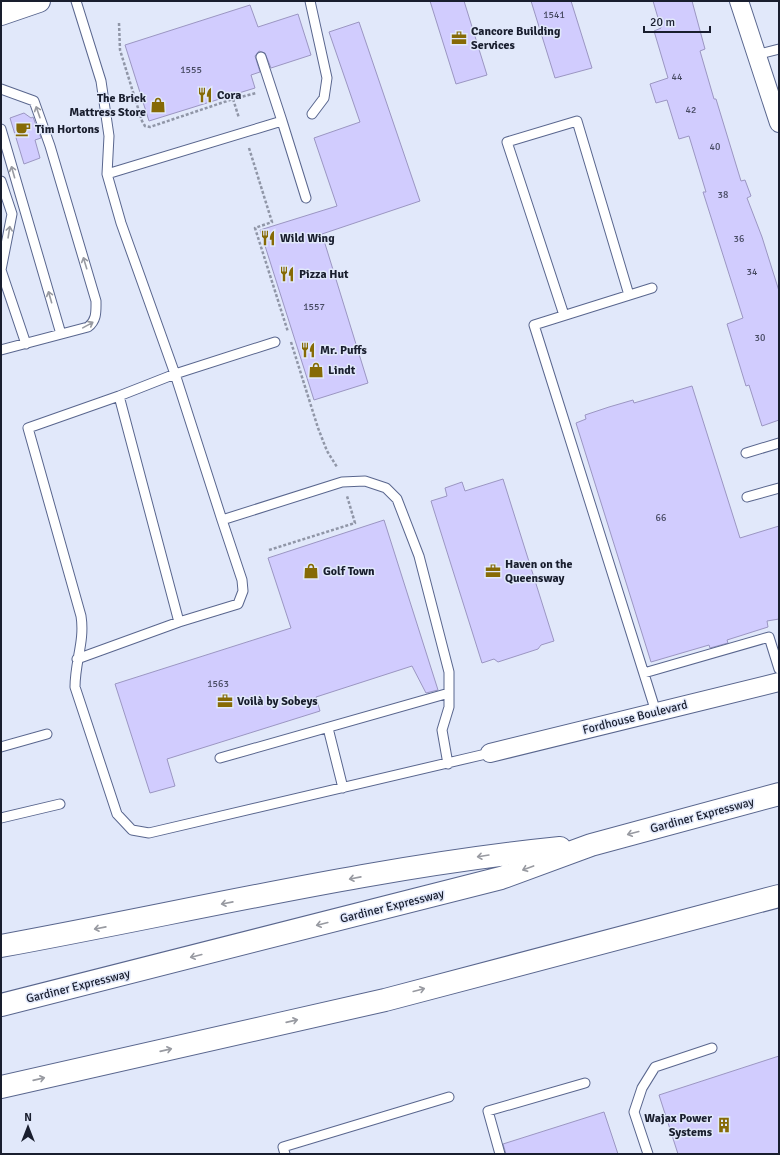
<svg xmlns="http://www.w3.org/2000/svg" width="780" height="1155" viewBox="0 0 780 1155" font-family="Signika,sans-serif">
  <style>
    .building { fill: #d1ccfe; stroke: #9b96c2 }
    .lines { fill: none; stroke-linecap: round; stroke-linejoin: round }
    .lane-casing { stroke: #59668e; stroke-width: 11 }
    .street-casing { stroke: #59668e; stroke-width: 20 }
    .primary-casing { stroke: #59668e; stroke-width: 24 }
    .highway-casing { stroke: #59668e; stroke-width: 24 }
    .path { stroke: #9096a7; stroke-width: 2.5; stroke-dasharray: 3 2; stroke-linecap: butt }
    .lane { stroke: #fff; stroke-width: 9 }
    .street { stroke: #fff; stroke-width: 18 }
    .primary { stroke: #fff; stroke-width: 22 }
    .highway { stroke: #fff; stroke-width: 22 }
    .oneway { stroke: #989aa1 }
    .labels { text-anchor: middle; stroke-width: 3; stroke-linejoin: round; paint-order: stroke }
    .number-label { font-size: 10px; fill: #474a62 }
    .poi-label { font-size: 12px; font-weight: bold; fill: #191e2e; stroke: #e1e8fa; text-anchor: start }
    .street-label { font-size: 12px; fill: #191e2e; stroke: #e1e8fa }
  </style>
  <rect width="100%" height="100%" fill="#e1e8fa"/>
  <path class="building" d="M430 1H464L487 75 456 84Z
    M531 1H571L592 68 555 78Z
    M653 1H692L705 49 700 51 714 99H716L741 181 745 180 751 196 747 198 762 237 779 291V420L762 426 749 385 746 386 727 324 743 318 703 192H706L689 136 679 139 667 100 656 103 650 84 668 78 654 31 661 28Z
    M250 5 258 27 298 14 311 55 271 68 265 53 259 51 255 56 260 72 251 75 255 88 149 121 125 45Z
    M359 22 420 201 322 234 368 383 314 400 260 230 337 206 314 138 360 122 329 32Z
    M24 113 31 118 33 117 41 138 35 140 40 158 24 164 10 118Z
    M692 386 740 538 779 526V619L767 621 768 627 727 640 728 643 710 648 709 645 651 662 576 423 586 419 585 415 609 407 633 400 634 403Z
    M503 479 554 641 541 645 538 649 498 662 494 659 482 663 431 501 447 496 445 488 462 482 465 491Z
    M384 520 438 690 426 693 412 666 316 697 320 711 167 759 175 786 150 793 115 684 291 628 268 558Z
    M779 1056V1154H678L659 1095Z
    M604 1112 618 1154H506L503 1144Z"/>
  <g class="lines">
    <g class="lane-casing">
      <path id="lane" d="M76 1 101 81 109 136 107 174 121 223 175 374 275 342
        M310 1 327 78 324 98 312 114
        M756 55 779 49
        M1 89 34 101 50 146 96 301C96 311 97 320 88 327L1 350
        M282 121 306 198
        M1 129 61 334
        M107 174 282 121 261 57
        M1 181 12 214 1 270
        M1 270 26 344
        M652 288 534 325 656 712
        M564 315 507 142 577 121 629 295
        M119 396 179 622
        M746 453 779 443
        M747 497 779 488
        M222 520 175 374 119 396 28 428 81 616C85 641 75 661 75 687L117 814 132 830 149 833 490 753
        M77 659 179 622 238 604 243 591 242 580 222 520 342 482 365 481 386 488 397 499 419 556 449 672V707L442 730 448 764
        M644 673 769 637 779 669
        M328 728 343 788
        M1 747 47 734
        M220 758 449 693
        M1 818 60 804
        M285 1154 283 1147 449 1097
        M500 1154 488 1111 585 1083
        M648 1154 634 1112 642 1088 655 1067 712 1048"/>
    </g>
    <g class="street-casing">
      <path id="street" d="M739 1 779 123
        M490 753 779 682"/>
    </g>
    <g class="primary-casing">
      <path id="primary" d="M1 14 39 1"/>
    </g>
    <g class="highway-casing">
      <path id="highway" d="M1 946C187 912 372 867 560 848
        M1 1005 501 878 591 845 779 794
        M1 1087 385 1000 779 896"/>
    </g>
    <path class="path" d="M119 23 120 50 142 121 145 126 150 127 233 99 239 118
      M233 99 256 93
      M249 148 272 222 255 228 288 332
      M291 342 318 428 327 451 337 467
      M269 550 355 523 347 496"/>
    <use href="#lane" class="lane"/>
    <use href="#street" class="street"/>
    <use href="#primary" class="primary"/>
    <use href="#highway" class="highway"/>
  </g>
  <defs><path id="oneway-shaft" d="M-6 0H5M1.5-3L5.5 0L1.5 3" fill="none" stroke-width="1.6" stroke-linecap="round" stroke-linejoin="round"/></defs>
  <g class="oneway">
    <use href="#oneway-shaft" transform="translate(38 112) rotate(-109)"/>
    <use href="#oneway-shaft" transform="translate(13 172) rotate(-106)"/>
    <use href="#oneway-shaft" transform="translate(9 232) rotate(-81)"/>
    <use href="#oneway-shaft" transform="translate(85 263) rotate(-107)"/>
    <use href="#oneway-shaft" transform="translate(50 297) rotate(-106)"/>
    <use href="#oneway-shaft" transform="translate(88 325) rotate(-29)"/>
    <use href="#oneway-shaft" transform="translate(633 833) rotate(165)"/>
    <use href="#oneway-shaft" transform="translate(483 856) rotate(171)"/>
    <use href="#oneway-shaft" transform="translate(528 868) rotate(160)"/>
    <use href="#oneway-shaft" transform="translate(355 878) rotate(169)"/>
    <use href="#oneway-shaft" transform="translate(227 903) rotate(169)"/>
    <use href="#oneway-shaft" transform="translate(322 924) rotate(166)"/>
    <use href="#oneway-shaft" transform="translate(100 928) rotate(169)"/>
    <use href="#oneway-shaft" transform="translate(196 956) rotate(166)"/>
    <use href="#oneway-shaft" transform="translate(419 990) rotate(-15)"/>
    <use href="#oneway-shaft" transform="translate(292 1021) rotate(-13)"/>
    <use href="#oneway-shaft" transform="translate(166 1050) rotate(-13)"/>
    <use href="#oneway-shaft" transform="translate(39 1079) rotate(-13)"/>
  </g>
  <defs>
    <g id="office-bare" transform="scale(1.2)"><path d="M-6-3h4V-5.5h4V-3h4V5H-6ZM-1-4.5V-3h2v-1.5ZM-6 0V1H6V0Z" fill="#866a06" stroke="#e1e8fa" stroke-width="2.5" paint-order="stroke"/></g>
    <g id="restaurant-bare" transform="scale(1.2)"><path d="M-5-6h1v4h1v-4h1v4h1v-4h1v5L-1.5 .5V6h-2V.5L-5-1ZM5-6V6H3V1.5H1.5Q1.5-4 5-6Z" fill="#866a06" stroke="#e1e8fa" stroke-width="2.5" paint-order="stroke"/></g>
    <g id="shop-bare" transform="scale(1.2)"><path d="M-5-2.5h2.3a2.7 3.5 0 0 1 5.4 0H5L5.5 6h-11ZM-1.5-2.5h3a1.5 2.3 0 0 0-3 0Z" fill="#866a06" stroke="#e1e8fa" stroke-width="2.5" paint-order="stroke"/></g>
    <g id="cafe-bare" transform="scale(1.2)"><path d="M-5.5-4.5H6V0H3Q3 3.5 0 3.5H-2.5Q-5.5 3.5-5.5 0ZM3-3.2v2h1.7v-2ZM-6 4.5H4V6H-6Z" fill="#866a06" stroke="#e1e8fa" stroke-width="2.5" paint-order="stroke"/></g>
    <g id="building-bare" transform="scale(1.2)"><path d="M-4-6H4V6H1V3H-1V6H-4ZM-2.5-4.3h1.7v1.8h-1.7ZM.8-4.3h1.7v1.8H.8ZM-2.5-1h1.7V.8h-1.7ZM.8-1h1.7V.8H.8Z" fill="#866a06" stroke="#e1e8fa" stroke-width="2.5" paint-order="stroke"/></g>
  </defs>
  <g fill-rule="evenodd">
    <use href="#office-bare" x="459" y="38"/>
    <use href="#restaurant-bare" x="205" y="95"/>
    <use href="#shop-bare" x="158" y="105"/>
    <use href="#cafe-bare" x="23" y="129"/>
    <use href="#restaurant-bare" x="268" y="238"/>
    <use href="#restaurant-bare" x="287" y="274"/>
    <use href="#restaurant-bare" x="308" y="350"/>
    <use href="#shop-bare" x="316" y="370"/>
    <use href="#shop-bare" x="311" y="571"/>
    <use href="#office-bare" x="493" y="571"/>
    <use href="#office-bare" x="225" y="701"/>
    <use href="#building-bare" x="724" y="1125"/>
  </g>
  <g class="labels">
    <g class="number-label">
      <text x="554" y="18">1541</text>
      <text x="191" y="73">1555</text>
      <text x="677" y="80">44</text>
      <text x="691" y="113">42</text>
      <text x="715" y="150">40</text>
      <text x="723" y="198">38</text>
      <text x="739" y="242">36</text>
      <text x="752" y="275">34</text>
      <text x="314" y="310">1557</text>
      <text x="760" y="341">30</text>
      <text x="661" y="521">66</text>
      <text x="218" y="687">1563</text>
    </g>
    <g class="poi-label">
      <text x="471" y="35">Cancore Building<tspan x="471" dy="14">Services</tspan></text>
      <text x="217" y="99">Cora</text>
      <text x="146" y="102" text-anchor="end">The Brick<tspan x="146" dy="14">Mattress Store</tspan></text>
      <text x="35" y="133">Tim Hortons</text>
      <text x="280" y="242">Wild Wing</text>
      <text x="299" y="278">Pizza Hut</text>
      <text x="320" y="354">Mr. Puffs</text>
      <text x="328" y="374">Lindt</text>
      <text x="505" y="568">Haven on the<tspan x="505" dy="14">Queensway</tspan></text>
      <text x="323" y="575">Golf Town</text>
      <text x="237" y="705">Voilà by Sobeys</text>
      <text x="712" y="1122" text-anchor="end">Wajax Power<tspan x="712" dy="14">Systems</tspan></text>
    </g>
    <g class="street-label">
      <text transform="translate(635 717) rotate(-14)" y="4">Fordhouse Boulevard</text>
      <text transform="translate(702 815) rotate(-15)" y="4">Gardiner Expressway</text>
      <text transform="translate(392 906) rotate(-14)" y="4">Gardiner Expressway</text>
      <text transform="translate(78 986) rotate(-14)" y="4">Gardiner Expressway</text>
    </g>
  </g>
  <rect width="780" height="1155" fill="none" stroke="#191e2e" stroke-width="4"/>
  <g transform="translate(28 1127)" stroke="#e1e8fa" stroke-width="3" paint-order="stroke">
  <path d="M0-3L7 15L0 10L-7 15Z" fill="#191e2e"/>
  <text y="-6" font-size="11" font-weight="bold" text-anchor="middle" fill="#191e2e">N</text>
  </g>
  <path d="M644 26v6h66v-6" fill="none" stroke="#191e2e" stroke-width="2"/>
  <text x="650" y="26" font-size="12" fill="#191e2e" stroke="#e1e8fa" stroke-width="3" paint-order="stroke">20 m</text>
</svg>
